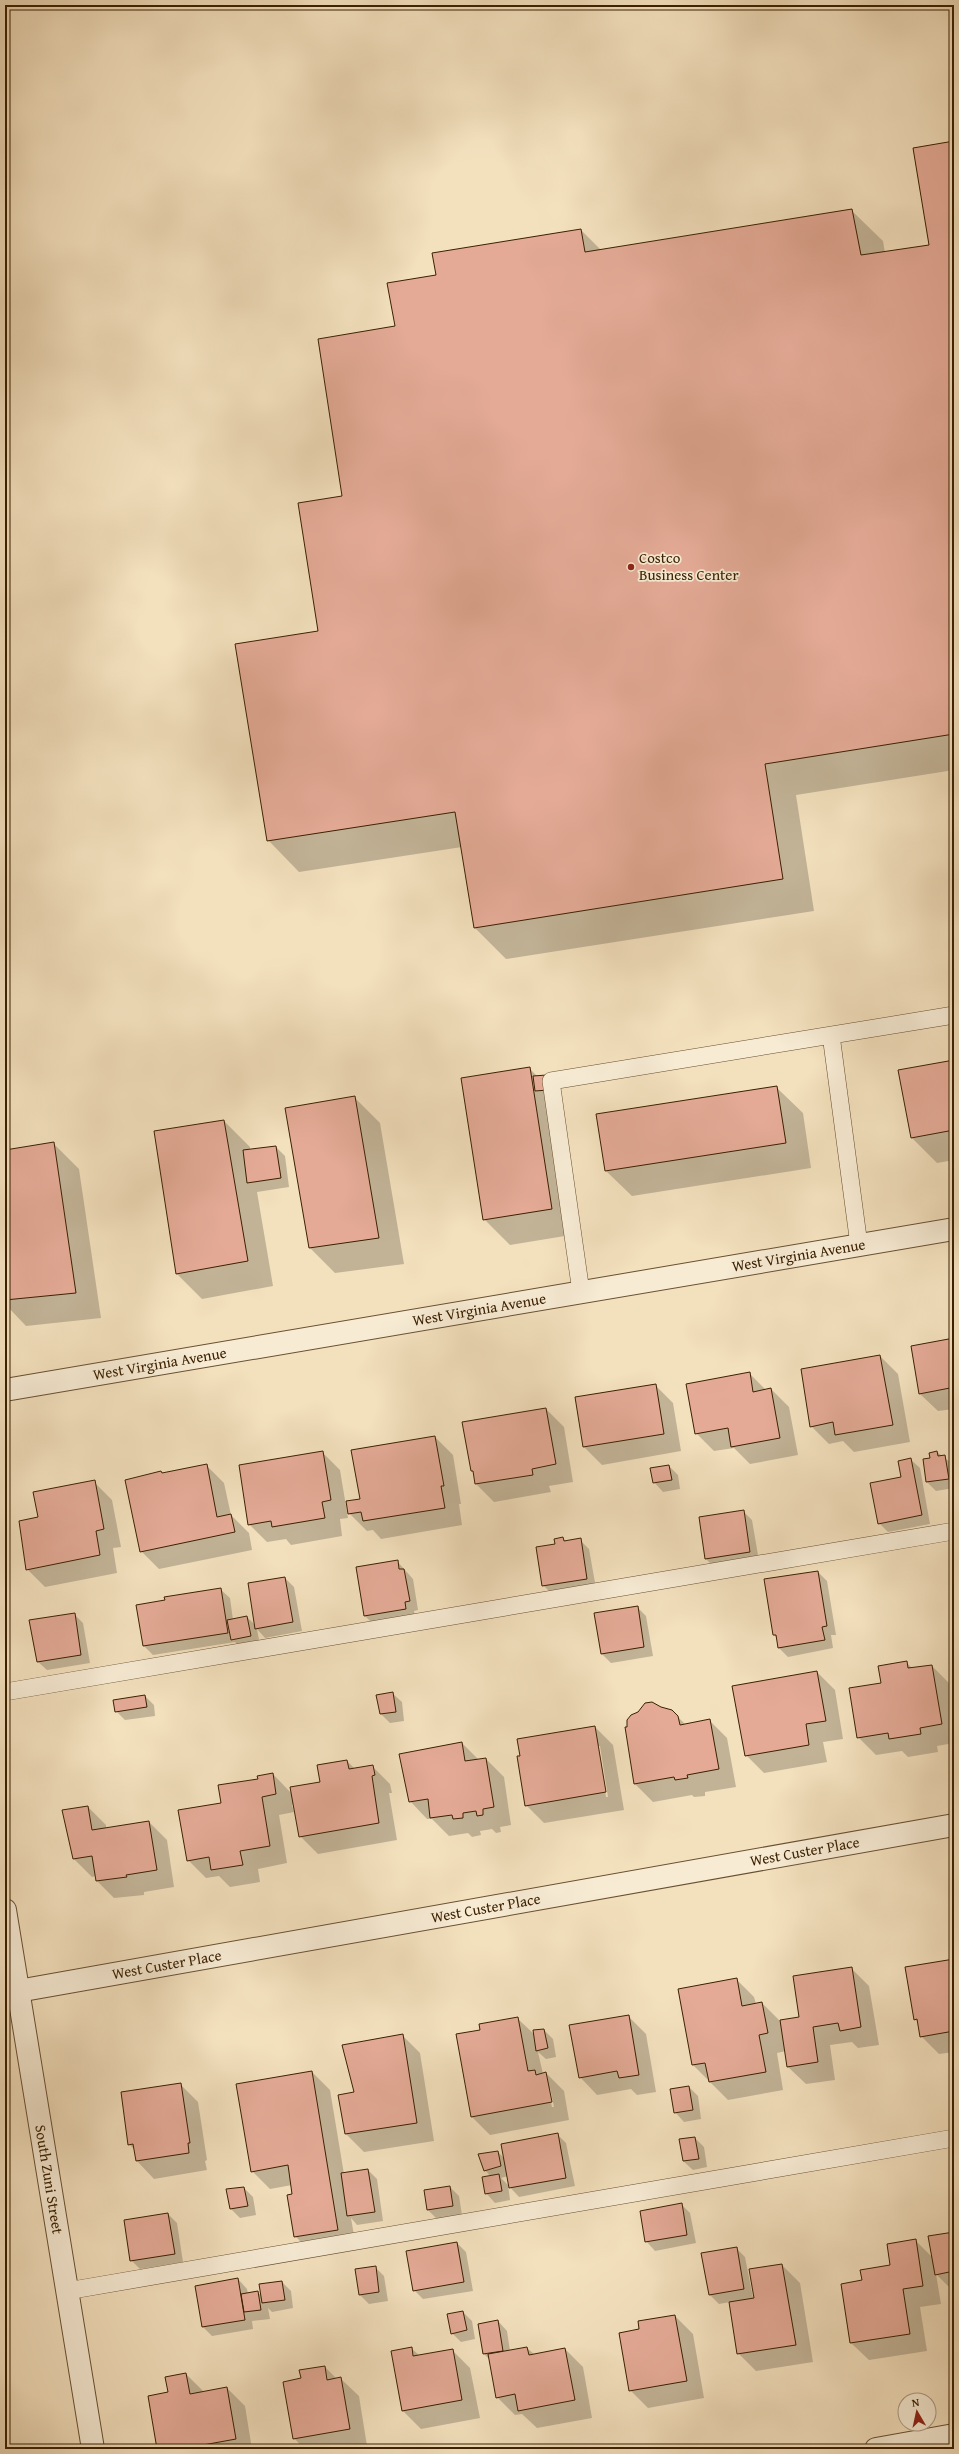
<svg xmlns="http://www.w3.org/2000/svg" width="959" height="2454" viewBox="0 0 959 2454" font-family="'Gentium Book Plus',serif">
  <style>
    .shadow { fill: #0003; fill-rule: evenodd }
    .building { fill: #e4aa96; stroke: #3b2001 }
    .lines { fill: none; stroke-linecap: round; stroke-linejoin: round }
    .service-casing { stroke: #695030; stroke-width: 18 }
    .minor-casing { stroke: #695030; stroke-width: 24 }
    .service { stroke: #f7ebd4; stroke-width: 17 }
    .minor { stroke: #f7ebd4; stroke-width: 22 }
    .poi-dot { fill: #8f2418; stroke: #f7ebd4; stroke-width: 1.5 }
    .labels { text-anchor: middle; stroke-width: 3.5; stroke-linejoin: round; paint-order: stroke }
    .poi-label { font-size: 15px; fill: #3b2001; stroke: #f7ebd4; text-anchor: start }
    .street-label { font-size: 15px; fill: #3b2001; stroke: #f7ebd4 }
  </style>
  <rect width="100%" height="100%" fill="#f3e0bd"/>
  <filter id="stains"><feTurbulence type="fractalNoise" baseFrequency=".005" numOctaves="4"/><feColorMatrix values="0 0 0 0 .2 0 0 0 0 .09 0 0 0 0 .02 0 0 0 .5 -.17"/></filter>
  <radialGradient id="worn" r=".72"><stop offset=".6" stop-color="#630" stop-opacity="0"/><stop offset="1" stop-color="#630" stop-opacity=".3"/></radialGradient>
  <path class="shadow" d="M954 142V770L796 795 814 911 506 959 475 928 462 847 299 872 268 840 319 632 343 496 396 327 437 276 581 230 601 250 851 210 883 241 885 253 930 245Z
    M954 1061V1160L937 1163 912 1138Z
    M529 1068 538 1077 546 1076 577 1234 510 1245 484 1219Z
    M777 1088 803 1113 811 1168 632 1196 606 1171Z
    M354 1097 380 1123 404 1264 335 1273 310 1248Z
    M224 1121 250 1147V1150L276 1147 285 1156 289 1187 257 1192 273 1286 202 1299 177 1274Z
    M53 1143 79 1169 101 1318 26 1326 5 1304V1151Z
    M954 1339V1409L938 1411 920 1394Z
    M880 1356 898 1374 910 1442 854 1452 843 1441 829 1444 811 1426Z
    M749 1373 766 1390 771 1389 789 1407 798 1455 750 1464 734 1448 714 1451 696 1433Z
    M655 1385 673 1403 681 1451 602 1465 584 1447Z
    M546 1409 564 1427 573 1482 549 1486 551 1492 494 1502 476 1484 475 1474 472 1471Z
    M435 1437 453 1455 461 1504H459L462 1525 381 1539 373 1530 367 1531 349 1513 361 1500Z
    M322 1452 340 1470 348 1518 340 1519 342 1536 291 1545 286 1539 267 1542 249 1524Z
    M937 1452 954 1465V1488L936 1491 927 1482 931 1459Z
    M910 1459 920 1468 930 1524 888 1532 879 1523Z
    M206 1465 224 1483 231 1515 249 1533 252 1550 159 1569 141 1551 161 1472 163 1474Z
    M669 1466 678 1475 680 1489 663 1492 654 1482Z
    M94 1482 112 1500 121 1547 113 1548 117 1573 45 1587 27 1569 39 1518Z
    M743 1511 752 1520 759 1561 715 1568 706 1559Z
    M563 1538 566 1542 580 1540 589 1549 596 1588 552 1594 543 1585 556 1545Z
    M397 1561 413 1579 418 1610 414 1611 415 1618 374 1625 365 1616Z
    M818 1572 827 1581 836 1635H831L833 1648 788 1657 779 1648 778 1639 774 1635Z
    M285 1578 294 1587 302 1631 265 1638 257 1629 260 1645 241 1648 235 1642 153 1655 144 1646 220 1589 230 1598 233 1620 247 1617 256 1626Z
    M637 1607 646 1616 653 1656 611 1663 602 1654Z
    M74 1614 83 1623 90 1663 47 1670 37 1661Z
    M907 1663 913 1669 932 1666 950 1684 954 1710V1743L937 1746 938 1752 908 1757 902 1751 876 1755 858 1737 882 1684Z
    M817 1672 835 1690 843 1739 823 1742 827 1762 764 1773 746 1755Z
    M392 1693 402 1702 404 1721 390 1723 381 1714Z
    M145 1696 154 1705 155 1716 125 1720 116 1711Z
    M661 1708 672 1711 686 1725 709 1720 727 1738 736 1787 705 1792V1796L694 1797 692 1795 653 1802 635 1784 626 1728Z
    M595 1727 613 1745 624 1810 544 1823 526 1805ZM598 1746H600L608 1797H606Z
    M462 1743 479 1760 486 1759 504 1777 511 1825 500 1827 501 1832 496 1833 492 1829 480 1831 481 1835 472 1837 468 1833 449 1836 432 1819H427L410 1801Z
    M347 1761 355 1769 372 1766 390 1784 392 1793H389L397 1840 318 1854 300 1836 294 1804 292 1805 294 1812 279 1815 287 1863 258 1869 260 1882 230 1887 219 1876 206 1878 188 1860 222 1804 259 1780 273 1774 292 1794 321 1783Z
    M88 1807 106 1825V1829L149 1822 167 1840 174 1887 144 1892V1895L114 1898 96 1880V1876L92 1877 74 1859Z
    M954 1960V2052L939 2054 921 2036 919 2023 915 2019Z
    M851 1968 869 1986 879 2045 858 2048 852 2042 830 2045 835 2080 806 2084 788 2067 786 2051 777 2053 783 2090 728 2100 693 2065 736 1979 754 1997 756 2004 762 2003 780 2021 800 2018Z
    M628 2016 646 2034 656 2092 637 2095 631 2089 597 2095 580 2077Z
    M517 2018 535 2035 544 2030 553 2039 556 2057 546 2059 538 2052 543 2074 546 2073 564 2091 569 2120 490 2135 472 2117 481 2030ZM548 2088H550L554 2107H552Z
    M402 2035 420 2053 434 2141 364 2152 346 2134 355 2093Z
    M312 2072 330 2090 344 2174 368 2170 377 2179 383 2221 357 2225 351 2218 356 2247 313 2254 295 2236 292 2185 270 2189 252 2171Z
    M180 2084 198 2102 207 2160 205 2161 207 2170 154 2179 137 2161 135 2150 129 2144Z
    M689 2087 698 2096 701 2119 684 2122 675 2112Z
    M557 2134 566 2143 575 2186 519 2197 508 2185 510 2200 495 2203 486 2193 491 2177 485 2170 498 2152 505 2159ZM508 2176 510 2187 501 2178Z
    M695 2138 704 2147 707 2167 693 2170 683 2161Z
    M450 2187 459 2196 462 2215 437 2219 428 2210Z
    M244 2188 253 2197 256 2215 240 2218 231 2209Z
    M681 2204 690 2213 696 2243 655 2251 646 2241Z
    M168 2214 177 2223 183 2262 140 2269 131 2260Z
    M954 2233V2292L936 2274 941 2304 920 2307 927 2351 869 2360 851 2343 863 2281 891 2266 915 2240 933 2258Z
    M457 2243 466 2252 473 2291 423 2299 414 2290Z
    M736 2248 745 2257 754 2303 782 2265 800 2283 813 2362 756 2371 738 2353 730 2302 719 2304 710 2295 703 2254Z
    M375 2267 384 2276 388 2301 369 2304 360 2295Z
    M238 2279 247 2289 248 2294 257 2292 262 2296 282 2282 291 2291 293 2308 272 2312 268 2308 270 2319 252 2321 253 2329 212 2336 203 2327 196 2287Z
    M463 2312 472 2321 475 2339 461 2342 452 2333Z
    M675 2316 693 2334 704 2398 648 2408 630 2390 641 2330Z
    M498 2321 507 2331 510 2351 527 2348 535 2355 565 2349 583 2367 592 2418 537 2428 522 2414 515 2415 497 2397 490 2360 484 2354Z
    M411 2348 420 2356 452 2350 470 2368 480 2418 421 2429 403 2411Z
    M325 2367 337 2379H341L359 2396 367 2446 352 2449H304L294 2438 302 2379Z
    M186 2374 204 2392 227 2388 245 2406 252 2449H158L169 2393Z"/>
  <path class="building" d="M954 141V734L765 764 783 879 474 928 455 812 267 841 235 644 318 631 298 503 342 496 318 339 395 326 387 283 436 275 432 253 581 229 585 252 852 209 861 255 929 245 913 148Z
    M954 1060V1130L911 1138 898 1070Z
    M530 1067 552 1209 483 1220 461 1078Z
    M547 1075 548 1090 535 1091 533 1076Z
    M777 1086 786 1143 605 1171 596 1114Z
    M355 1096 379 1238 309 1248 285 1108Z
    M224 1120 248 1261 176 1274 154 1131Z
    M54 1142 76 1293 5 1300V1150Z
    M276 1146 281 1178 247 1183 243 1150Z
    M954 1338V1407H953L950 1388 919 1394 911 1346Z
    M880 1355 893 1425 835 1435 833 1422 810 1427 801 1369Z
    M750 1372 753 1392 771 1388 780 1438 731 1447 728 1428 695 1434 686 1384Z
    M656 1384 664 1434 583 1447 575 1397Z
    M546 1408 556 1464 532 1469 533 1475 475 1484 473 1471H471L462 1422Z
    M435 1436 444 1486H441L445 1508 363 1521 361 1512 348 1514 346 1501 360 1499 351 1450Z
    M323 1451 331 1500 322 1502 325 1518 272 1527 271 1521 248 1525 239 1465Z
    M937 1451 938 1456 945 1455 949 1479 926 1482 923 1459 930 1458 929 1453Z
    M911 1458 922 1515 878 1524 870 1483 901 1477 898 1461Z
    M207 1464 217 1517 231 1514 235 1532 140 1552 125 1480 161 1471 162 1473Z
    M669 1465 672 1480 653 1483 650 1468Z
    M95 1480 104 1529 96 1531 100 1555 26 1570 19 1521 38 1517 33 1492Z
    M744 1510 750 1552 705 1559 699 1517Z
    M563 1537 564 1541 581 1538 587 1579 542 1586 536 1547 555 1544 554 1539Z
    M398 1560 399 1569H404L410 1601 405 1602 406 1609 364 1616 356 1567Z
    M818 1571 827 1626 822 1627 825 1640 778 1648 776 1635H773L764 1579Z
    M285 1577 293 1622 255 1629 248 1583Z
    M221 1588 228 1633 143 1646 136 1605 165 1600 164 1597Z
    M638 1606 644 1647 601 1654 594 1613Z
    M75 1613 81 1655 37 1662 29 1620Z
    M247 1616 251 1636 231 1640 227 1620Z
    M907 1661 908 1668 932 1665 942 1724 920 1728 921 1734 889 1739 888 1733 857 1738 849 1688 881 1683 878 1666Z
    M817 1671 826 1721 806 1724 809 1745 745 1756 732 1686Z
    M393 1692 396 1712 380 1714 376 1695Z
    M145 1695 147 1707 115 1712 113 1700Z
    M652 1702 661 1707 672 1710 678 1716 680 1725 710 1719 719 1769 687 1775 688 1778 675 1780 674 1777 634 1784 625 1727H627V1720L631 1715 638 1712 645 1703Z
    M595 1726 606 1792 525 1806 517 1756H520L517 1739Z
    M462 1742 465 1761 486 1758 494 1807 483 1809V1815L477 1816 476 1811 463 1813V1818L453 1819 452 1815 430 1818 428 1799 409 1802 399 1754Z
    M347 1760 349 1769 373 1765 375 1775 372 1776 379 1823 299 1837 290 1787 320 1782 317 1765Z
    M273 1773 276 1794 262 1797 270 1846 240 1851 243 1865 211 1870 209 1857 187 1861 178 1810 221 1803 218 1785 258 1779 257 1776Z
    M88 1806 92 1830 149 1821 157 1870 126 1875 127 1877 96 1881 92 1856 73 1859 62 1810Z
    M954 1959V2031L920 2037 917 2019 914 2020 905 1967Z
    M852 1967 861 2027 840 2031 838 2023 813 2027 818 2062 787 2067 780 2020 799 2017 793 1976Z
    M737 1978 742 2006 762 2002 768 2033 759 2035 766 2072 709 2082 705 2063 692 2065 678 1989Z
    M629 2015 639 2075 619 2078 617 2071 579 2078 569 2025Z
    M518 2017 528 2071 535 2070 536 2075 546 2072 552 2102 471 2117 456 2034 480 2030 479 2024Z
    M544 2029 548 2048 536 2051 533 2030Z
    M403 2034 417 2123 345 2134 338 2095 354 2092 342 2045Z
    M312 2071 338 2230 294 2237 287 2195 292 2194 288 2165 251 2172 236 2084Z
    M181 2083 190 2143H188L189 2153 136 2161 133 2144 128 2145 121 2092Z
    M689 2086 693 2110 674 2113 670 2089Z
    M558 2133 566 2178 509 2188 501 2144Z
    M695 2137 699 2159 683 2161 679 2139Z
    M498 2151 501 2166 484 2171 478 2154Z
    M368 2169 375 2212 347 2216 341 2173Z
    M499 2174 502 2191 485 2194 482 2177Z
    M450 2186 453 2206 427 2210 424 2190Z
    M244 2187 248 2206 230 2209 226 2189Z
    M682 2203 687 2235 645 2242 640 2211Z
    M168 2213 175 2254 130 2261 124 2220Z
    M954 2232V2271L935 2275 928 2236Z
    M916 2239 923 2286 903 2289 910 2334 850 2343 841 2284 862 2280 860 2270 890 2265 887 2244Z
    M457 2242 464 2282 413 2291 406 2251Z
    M737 2247 744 2289 709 2295 701 2253Z
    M782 2264 796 2345 737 2354 729 2302 754 2298 749 2269Z
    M376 2266 379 2292 359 2295 355 2269Z
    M238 2278 245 2320 202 2327 195 2286Z
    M282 2281 285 2300 262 2303 259 2284Z
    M258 2291 261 2310 244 2312 241 2294Z
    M463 2311 467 2330 451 2334 447 2314Z
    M675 2315 687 2381 629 2391 619 2333 639 2329 638 2321Z
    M498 2320 503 2351 483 2354 478 2324Z
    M412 2347 413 2356 453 2349 462 2400 402 2411 391 2351Z
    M527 2347 529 2355 565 2348 575 2400 518 2411 515 2394 496 2398 488 2354Z
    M325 2366 327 2380 341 2377 350 2429 293 2439 283 2382 301 2378 299 2370Z
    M186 2373 190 2394 227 2387 236 2439 181 2449H157L148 2396 168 2392 165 2377Z"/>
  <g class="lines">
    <g class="service-casing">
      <path id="service" d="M831 1035 859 1245
        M581 1292 551 1081 954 1015
        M5 1692 954 1531
        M67 2291 954 2138"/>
    </g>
    <g class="minor-casing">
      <g id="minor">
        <path id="s1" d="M5 1390 954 1229"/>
        <path id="s2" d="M5 1910 93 2449"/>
        <path id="s3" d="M18 1991 954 1825"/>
        <path d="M876 2449 954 2435"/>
      </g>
    </g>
    <use href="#service" class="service"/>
    <use href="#minor" class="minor"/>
  </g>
  <circle class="poi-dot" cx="631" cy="567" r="4"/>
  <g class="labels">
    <g class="poi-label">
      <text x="639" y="563">Costco<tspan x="639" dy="17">Business Center</tspan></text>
    </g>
    <g class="street-label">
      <text dy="5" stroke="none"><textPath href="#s1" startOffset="805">West Virginia Avenue</textPath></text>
      <text dy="5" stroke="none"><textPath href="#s1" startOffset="481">West Virginia Avenue</textPath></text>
      <text dy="5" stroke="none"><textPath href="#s1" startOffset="157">West Virginia Avenue</textPath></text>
      <text dy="5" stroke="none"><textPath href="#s3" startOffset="799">West Custer Place</textPath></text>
      <text dy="5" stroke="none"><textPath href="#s3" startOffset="475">West Custer Place</textPath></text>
      <text dy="5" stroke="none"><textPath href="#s3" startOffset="151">West Custer Place</textPath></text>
      <text dy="5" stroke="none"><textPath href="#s2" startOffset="273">South Zuni Street</textPath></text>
    </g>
  </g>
  <rect width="959" height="2454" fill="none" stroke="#f3e0bd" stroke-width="20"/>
  <rect x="6" y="6" width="947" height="2442" fill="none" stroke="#3b2001" stroke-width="2"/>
  <rect x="10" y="10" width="939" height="2434" fill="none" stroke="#3b2001"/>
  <g transform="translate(917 2412) rotate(351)"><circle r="19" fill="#f7ebd4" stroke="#ac9a80"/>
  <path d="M0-3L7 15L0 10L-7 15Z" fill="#8f2418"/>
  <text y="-6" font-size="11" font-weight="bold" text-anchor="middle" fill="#3b2001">N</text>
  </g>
  <rect width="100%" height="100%" filter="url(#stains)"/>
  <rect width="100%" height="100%" fill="url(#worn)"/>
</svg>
